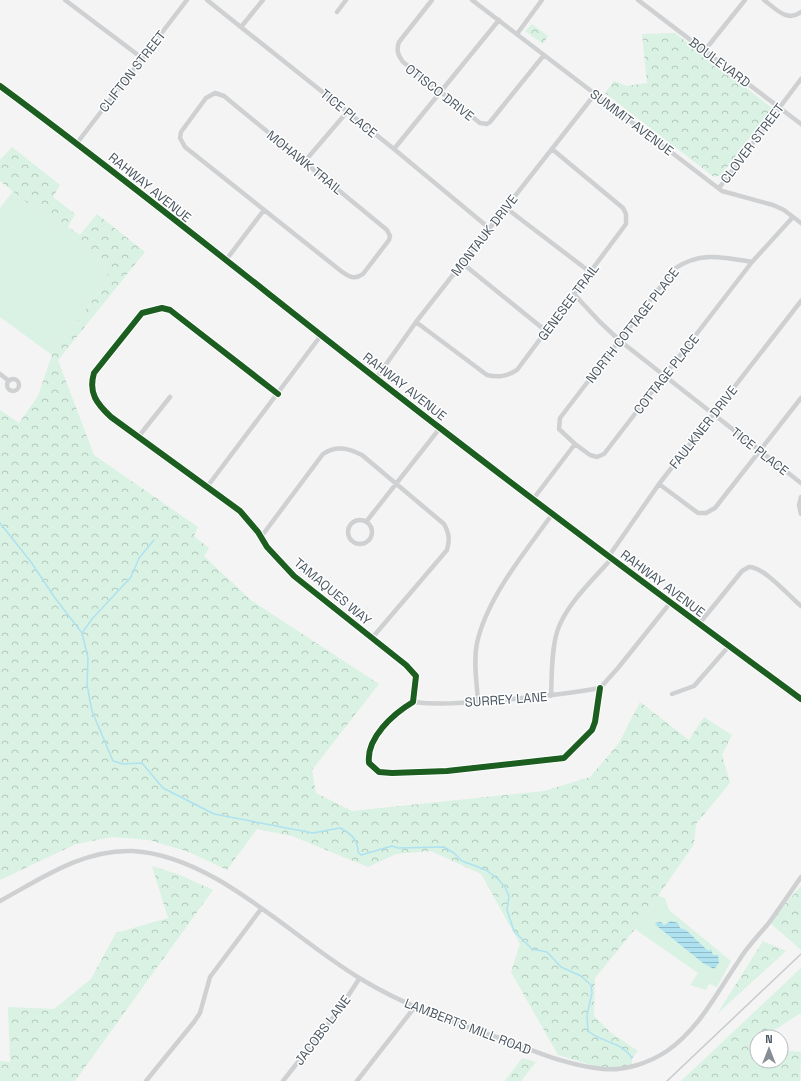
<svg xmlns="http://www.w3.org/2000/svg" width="801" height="1081" viewBox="0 0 801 1081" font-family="'Space Grotesk',sans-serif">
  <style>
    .grass { fill: #d9f2e3 }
    .forest { fill: url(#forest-crowns) }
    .water { fill: url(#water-rules) }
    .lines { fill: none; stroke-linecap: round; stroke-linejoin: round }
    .stream { stroke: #aee2f0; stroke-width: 1.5 }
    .minor { stroke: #ced0d2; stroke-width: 4.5 }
    .tertiary { stroke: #ced0d2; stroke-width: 5.5 }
    .rail { stroke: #c9cacc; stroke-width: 1.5 }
    .cycleway-casing { stroke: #fff; stroke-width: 8 }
    .cycleway { stroke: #1b5e20; stroke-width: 6 }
    .labels { text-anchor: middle; stroke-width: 3; stroke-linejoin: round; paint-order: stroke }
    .street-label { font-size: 13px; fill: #4a5661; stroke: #fff }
  </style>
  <defs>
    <pattern id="forest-crowns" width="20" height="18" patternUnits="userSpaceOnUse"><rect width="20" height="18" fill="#d9f2e3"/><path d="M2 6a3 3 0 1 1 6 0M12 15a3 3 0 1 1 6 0" fill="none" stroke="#b2c7bb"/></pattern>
    <pattern id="water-rules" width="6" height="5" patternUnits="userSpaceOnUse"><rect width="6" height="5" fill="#aee2f0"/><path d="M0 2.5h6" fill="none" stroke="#90bac6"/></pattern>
  </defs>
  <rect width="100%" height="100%" fill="#f4f4f4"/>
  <path class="grass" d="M13 191 102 262 109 278 52 355 0 317V208Z
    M658 896 665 898 669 910 731 961 717 987 709 984 706 990 690 985 698 973 635 929Z"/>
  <path class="forest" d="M532 24 548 36 543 44 525 31Z
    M675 33 772 108 721 175 714 177 605 93 614 81 627 86 647 83 642 34Z
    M12 147 60 185 53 197 75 214 68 227 80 235 97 214 145 252 58 360 94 455 198 527 194 536 209 548 204 556 252 601 379 684 312 770 316 793 352 811 544 791 590 777 619 743 640 702 689 740 704 717 732 735 722 755 730 783 696 824 694 844 658 896 635 929 595 978 594 1016 610 1032 638 1051 632 1058V1066L604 1069 558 1055 511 972 520 944 481 874 431 851 396 854 368 867 292 836 257 829 227 870 189 852 149 840 113 837 76 844 0 880V410L19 423 38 396 52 355 109 278 102 262 0 181V160Z
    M152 866 180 875 213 890 75 1081H0V1061L10 1062 8 1007 54 1009 91 979 116 933 168 918Z
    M801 886V950L769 922Z
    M763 941 786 951 717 1014Z
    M801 968V1013L768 1034 769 1037H757V1061H781V1050L801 1052 800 1081H681Z
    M522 1058 536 1062 521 1081H505Z"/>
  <path class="water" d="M671 921 678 923 680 928 686 930 706 949 709 951 711 949 713 955H718L719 963 714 969 703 963 657 926 655 923 661 922 664 925Z"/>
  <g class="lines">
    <path class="stream" d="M0 523 31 562 55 598 82 633 88 658 87 685 92 711 113 761 123 764 142 763 163 788 214 814 313 833 340 828C351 833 358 840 358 852L361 855 392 846 398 848 444 847 454 853 462 861 486 870 498 879 505 887 509 896 507 910 514 931 532 949 547 952 561 967 581 976 591 985 592 993 587 1015 588 1031C602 1043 621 1041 632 1058
      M82 633 92 619 131 577 139 558 154 540"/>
    <path class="minor" d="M65 0 142 58
      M207 0 394 149 489 228
      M432 0 399 42C396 50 398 55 403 62L480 123 487 124 490 122 544 55
      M472 0 722 191 773 205 784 210 801 223
      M638 0 801 124
      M764 0C775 8 787 23 801 12
      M337 12 346 0
      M241 27 263 0
      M517 34 542 0
      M705 50 745 0
      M215 93 224 96 387 230 390 236 389 240 363 274C355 280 349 277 341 271L185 147 180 138 181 132 206 98Z
      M77 143 187 0
      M394 149 499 20
      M305 161 347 112
      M719 188 801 79
      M506 208 590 272
      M226 260 264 210
      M752 262C723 257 700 251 674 269L560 418 559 429 575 444 590 455 597 457 604 454 752 262 793 217
      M462 263 546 331
      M574 294 599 321 619 340 801 483
      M416 322 487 375C499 378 507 376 517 370L626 224V214L623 208 552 149
      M0 374 9 381
      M377 377 416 322 595 94
      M7 385a6 6 0 1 1 12 0a6 6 0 1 1-12 0Z
      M278 394 170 310 162 308 142 313 94 373C88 393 97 404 111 417L240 511 258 532 267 547 294 576 406 665 416 676 413 702C393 714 366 738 369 763L379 772 392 773 447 771 564 758 592 730 595 722 600 688
      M139 436 170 397
      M659 484 698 513H706L715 508 801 398
      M207 487 322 334
      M801 497 799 505 801 514
      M534 498 575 444
      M348 532a12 12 0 1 1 24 0a12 12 0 1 1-24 0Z
      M366 522 440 428
      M261 537 323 454C336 445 348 448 362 455L444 524C449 533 450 539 447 550L372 638
      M609 556 659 484 801 301
      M699 624 742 571 749 567C763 566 790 597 801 606
      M600 688 618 668 670 603
      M672 694 694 686 729 646
      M551 696C552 675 551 653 557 632 565 605 594 579 612 558
      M413 702C438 705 464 703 489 701 527 698 563 695 600 688
      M478 702C477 683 473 662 477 643 487 597 526 551 553 513
      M0 901C42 878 83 849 133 851 216 856 292 938 361 979 405 1006 453 1022 502 1039 535 1051 568 1066 603 1069 625 1071 649 1063 667 1051 699 1029 716 994 738 962 746 948 758 936 768 924 779 909 790 893 801 877
      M146 1081 194 1022 200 1013 210 977 261 909
      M283 1081 339 1010 359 979
      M357 1081 414 1008"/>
    <path class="tertiary" d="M0 86C149 196 293 315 440 428 559 520 680 610 801 699"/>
    <path class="rail" d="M667 1081 801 954"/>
    <g class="cycleway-casing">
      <path id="cycleway" d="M0 86C149 196 293 315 440 428 559 520 680 610 801 699
        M278 394 170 310 162 308 142 313 94 373C88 393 97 404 111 417L240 511 258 532 267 547 294 576 406 665 416 676 413 702C393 714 366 738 369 763L379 772 392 773 447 771 564 758 592 730 595 722 600 688"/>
    </g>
    <use href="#cycleway" class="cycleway"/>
  </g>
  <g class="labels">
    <g class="street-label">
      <text transform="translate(720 62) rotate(37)" y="5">BOULEVARD</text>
      <text transform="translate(132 71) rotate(-52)" y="5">CLIFTON STREET</text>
      <text transform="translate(440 92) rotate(38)" y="5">OTISCO DRIVE</text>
      <text transform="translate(349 113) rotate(39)" y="5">TICE PLACE</text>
      <text transform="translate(632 122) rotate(37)" y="5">SUMMIT AVENUE</text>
      <text transform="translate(752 143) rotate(-53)" y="5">CLOVER STREET</text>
      <text transform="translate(305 162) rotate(39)" y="5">MOHAWK TRAIL</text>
      <text transform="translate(150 187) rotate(39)" y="5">RAHWAY AVENUE</text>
      <text transform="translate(484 235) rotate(-52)" y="5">MONTAUK DRIVE</text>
      <text transform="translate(568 302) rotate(-53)" y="5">GENESEE TRAIL</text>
      <text transform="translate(632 325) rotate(-52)" y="5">NORTH COTTAGE PLACE</text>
      <text transform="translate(666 374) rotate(-52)" y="5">COTTAGE PLACE</text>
      <text transform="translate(405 386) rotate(38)" y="5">RAHWAY AVENUE</text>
      <text transform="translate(703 427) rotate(-52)" y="5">FAULKNER DRIVE</text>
      <text transform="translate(760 451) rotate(38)" y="5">TICE PLACE</text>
      <text transform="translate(663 583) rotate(37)" y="5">RAHWAY AVENUE</text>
      <text transform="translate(333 591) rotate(40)" y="5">TAMAQUES WAY</text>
      <text transform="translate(506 699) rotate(-4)" y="5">SURREY LANE</text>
      <text transform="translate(468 1026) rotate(21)" y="5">LAMBERTS MILL ROAD</text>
      <text transform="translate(322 1030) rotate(-53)" y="5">JACOBS LANE</text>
    </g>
  </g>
  <g transform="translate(769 1049)"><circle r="19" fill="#ffffff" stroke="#b7bbc0"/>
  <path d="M0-3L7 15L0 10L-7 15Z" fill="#868d94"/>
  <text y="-6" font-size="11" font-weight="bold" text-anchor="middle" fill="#4a5661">N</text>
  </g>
</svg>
